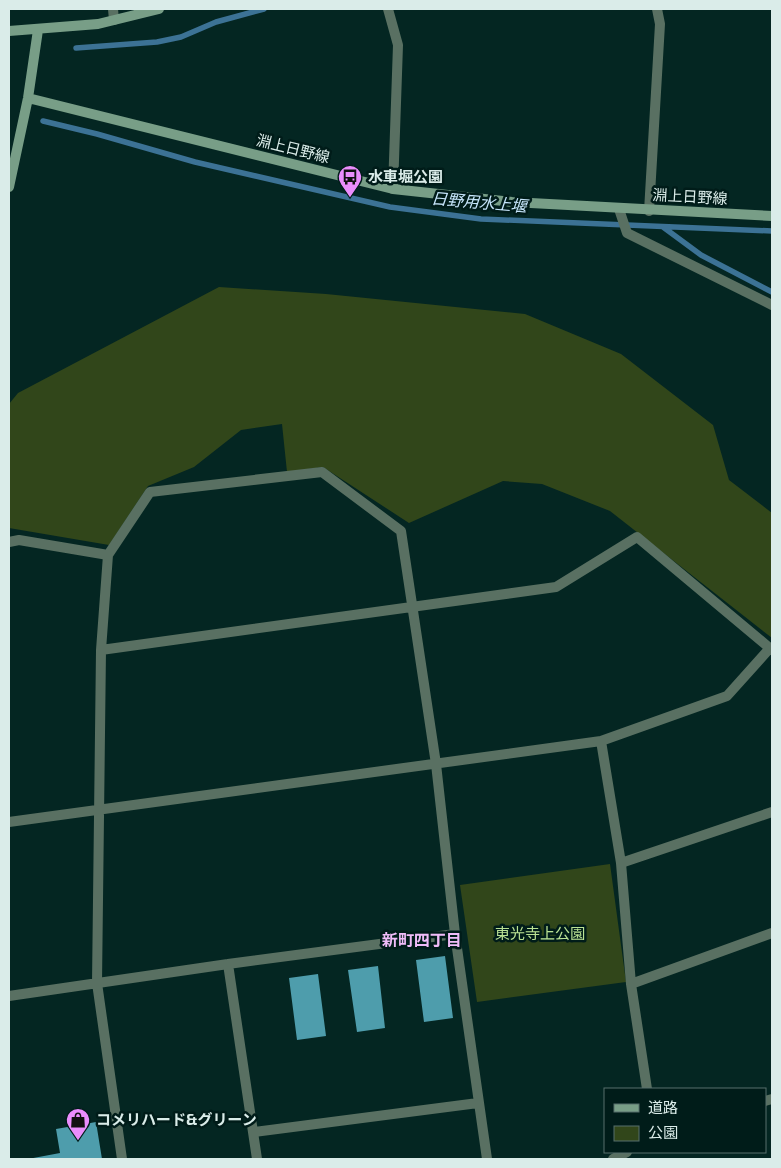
<svg xmlns="http://www.w3.org/2000/svg" width="781" height="1168" viewBox="0 0 781 1168" font-family="'Exo 2','Noto Sans JP',sans-serif">
  <style>
    .green { fill: #31461a }
    .lines { fill: none; stroke-linecap: round; stroke-linejoin: round }
    .stream { stroke: #3c7295; stroke-width: 5.5 }
    .building { fill: #4e9dac }
    .lane { stroke: #597062; stroke-width: 10 }
    .street { stroke: #597062; stroke-width: 10 }
    .secondary { stroke: #789e87; stroke-width: 10 }
    .labels { text-anchor: middle; stroke-width: 5; stroke-linejoin: round; paint-order: stroke }
    .street-label { font-size: 15px; fill: #daece9; stroke: #001c19 }
    .poi-label { font-size: 15px; font-weight: bold; fill: #daece9; stroke: #001c19; text-anchor: start }
    .park-label { font-size: 15px; fill: #bae294; stroke: #001c19 }
    .water-label { font-size: 16px; font-style: italic; fill: #c7e6fc; stroke: #001c19 }
    .neighbourhood-label { font-size: 16px; font-weight: bold; fill: #efbbf8; stroke: #001c19 }
  </style>
  <rect width="100%" height="100%" fill="#042622"/>
  <path class="green" d="M219 287 326 294 525 314 621 354 713 425 729 480 772 513V638L610 511 542 484 503 481 409 523 323 467 287 472 282 424 241 430 194 467 148 486 109 545 9 528V404L18 393Z
    M610 864 626 982 477 1002 460 885Z"/>
  <g class="lines">
    <path class="stream" d="M76 48 157 42 181 37 216 22 264 9
      M43 121 97 134 195 162 390 207 481 219 772 231
      M663 227 701 255 772 292"/>
  </g>
  <path class="building" d="M445 956 453 1018 424 1022 416 960Z
    M378 966 385 1028 357 1032 348 970Z
    M318 974 326 1036 297 1040 289 978Z
    M96 1122 102 1159H28L60 1153 56 1129Z"/>
  <g class="lines">
    <path class="lane" d="M113 9 114 20
      M388 9 398 45 393 189"/>
    <path class="street" d="M619 209 627 233 772 305
      M649 211 660 24 657 9
      M9 542 19 540 108 555 150 492 322 472 401 531 436 764 455 934 487 1159
      M108 555 101 650 97 983 122 1159
      M101 650 556 587 637 537 772 650
      M601 741 621 863 631 984 647 1089
      M9 822 601 741 727 696 770 648
      M621 863 772 812
      M228 964 257 1159
      M631 984 772 933
      M9 996 228 964 455 934
      M765 1101 772 1099
      M254 1132 478 1103
      M613 1159 627 1152"/>
    <path class="secondary" d="M9 31 98 24 159 9
      M28 98 393 189 512 202 772 216
      M9 187 28 98 38 30"/>
  </g>
  <defs>
    <g id="bus-pin" transform="scale(1.25)"><path d="M0 17L-7.5 6A9.5 9.5 0 1 1 7.5 6Z" fill="#ea8dfc" stroke="#001c19"/><path d="M-5-6H5V4H4V6H2V4H-2V6H-4V4H-5ZM-3.5-4V0h7V-4ZM-3.5 1.2v1.5H-2V1.2ZM2 1.2v1.5H3.5V1.2Z" fill="#111"/></g>
    <g id="shop-pin" transform="scale(1.25)"><path d="M0 17L-7.5 6A9.5 9.5 0 1 1 7.5 6Z" fill="#ea8dfc" stroke="#001c19"/><path d="M-5-2.5h2.3a2.7 3.5 0 0 1 5.4 0H5L5.5 6h-11ZM-1.5-2.5h3a1.5 2.3 0 0 0-3 0Z" fill="#111"/></g>
  </defs>
  <g fill-rule="evenodd">
    <use href="#bus-pin" x="350" y="177"/>
    <use href="#shop-pin" x="78" y="1120"/>
  </g>
  <g class="labels">
    <g class="street-label">
      <text transform="translate(293 149) rotate(14)" y="5">淵上日野線</text>
      <text transform="translate(690 197) rotate(3)" y="5">淵上日野線</text>
    </g>
    <g class="poi-label">
      <text x="368" y="182">水車堀公園</text>
      <text x="96" y="1125">コメリハード&amp;グリーン</text>
    </g>
    <g class="park-label">
      <text x="540" y="939">東光寺上公園</text>
    </g>
    <g class="water-label">
      <text transform="translate(479 202) rotate(5)" y="6">日野用水上堰</text>
    </g>
    <g class="neighbourhood-label">
      <text x="422" y="946">新町四丁目</text>
    </g>
  </g>
  <rect width="781" height="1168" fill="none" stroke="#daece9" stroke-width="20"/>
  <rect x="604" y="1088" width="162" height="65" fill="#001c19" stroke="#576f6c"/>
  <rect x="614" y="1104" width="25" height="8" fill="#789e87" stroke="#576f6c"/>
  <text x="648" y="1113" font-size="15" fill="#daece9">道路</text>
  <rect x="614" y="1126" width="25" height="15" fill="#31461a" stroke="#576f6c"/>
  <text x="648" y="1138" font-size="15" fill="#daece9">公園</text>
</svg>
